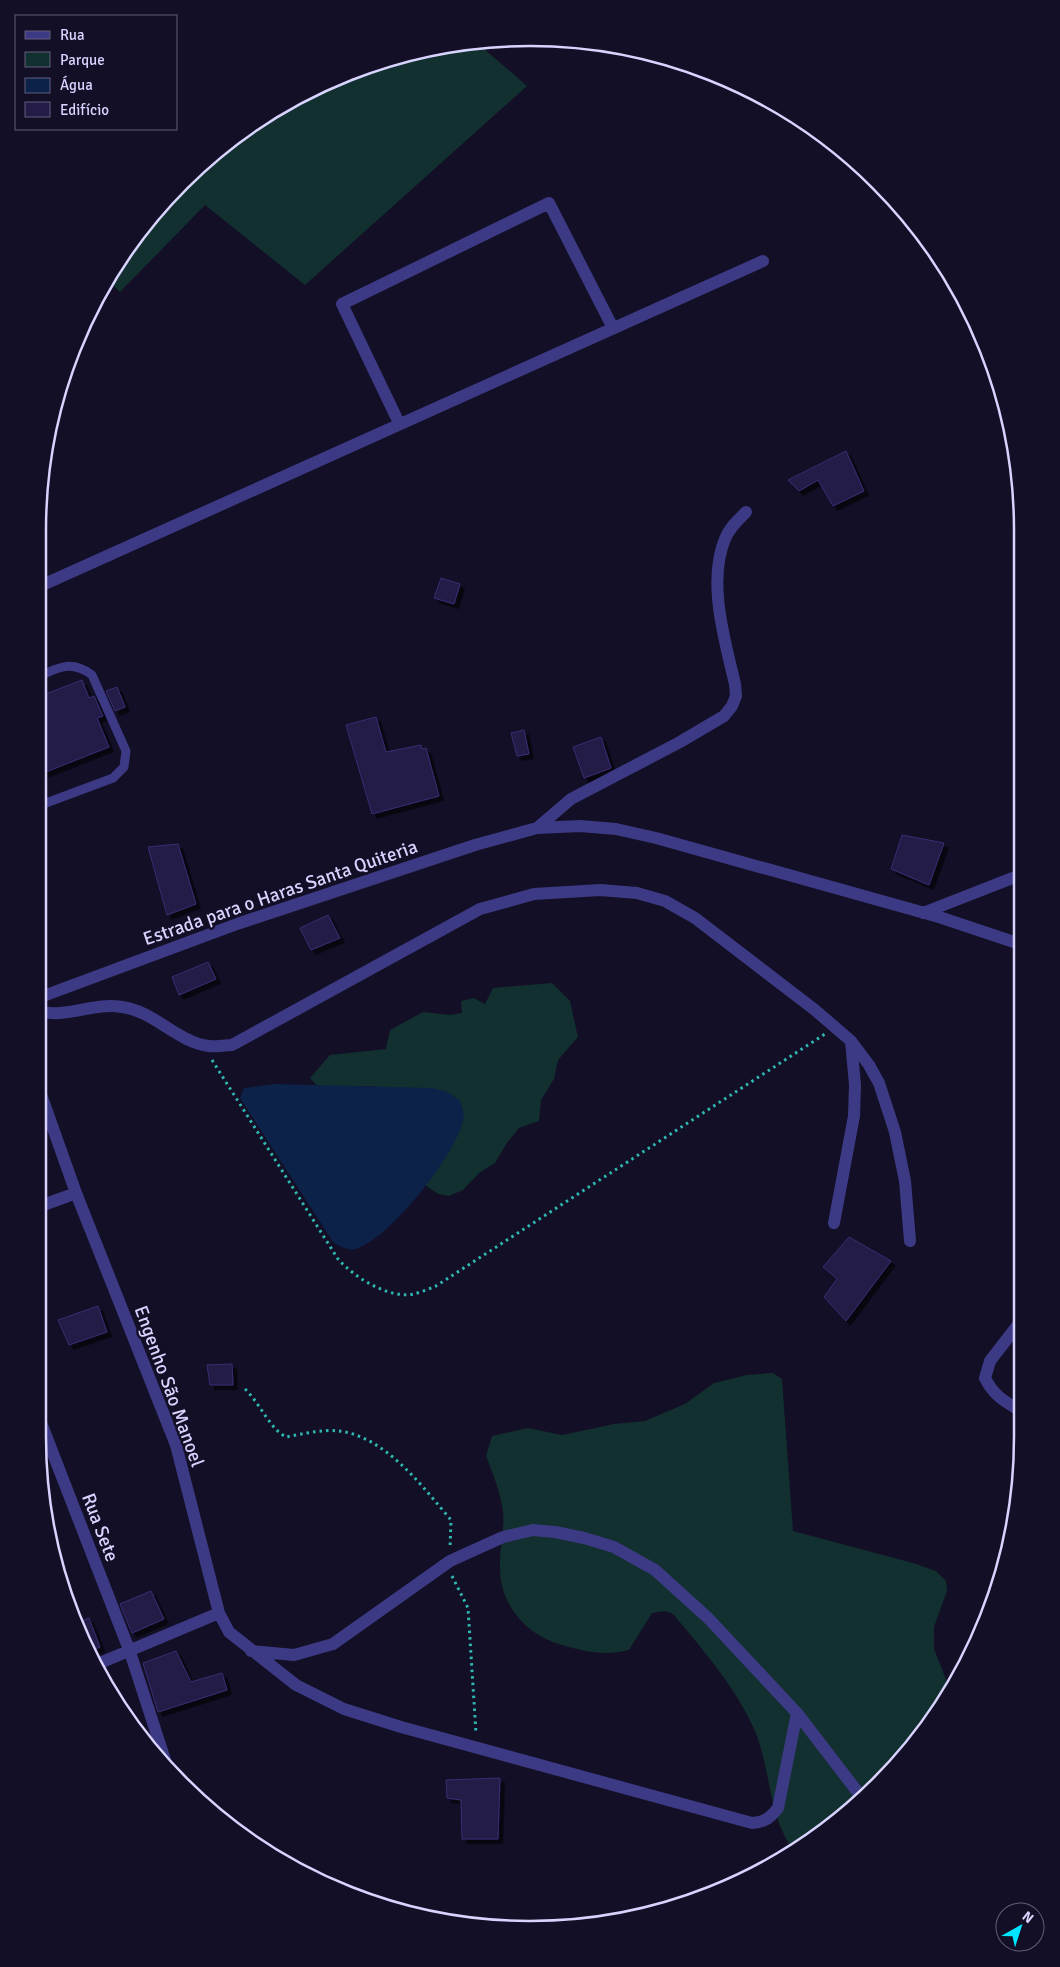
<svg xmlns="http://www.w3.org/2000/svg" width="1060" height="1967" viewBox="0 0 1060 1967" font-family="Signika,sans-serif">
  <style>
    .green { fill: #12302f }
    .water { fill: #0c2248 }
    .building { fill: #241b47; stroke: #3b2d73; filter: url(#shadow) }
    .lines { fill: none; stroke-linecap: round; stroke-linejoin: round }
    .path { stroke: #2fb8b0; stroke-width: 3; stroke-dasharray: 2.5 4; stroke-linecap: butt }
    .service { stroke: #3d3a85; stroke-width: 9 }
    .minor { stroke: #3d3a85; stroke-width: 12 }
    .labels { text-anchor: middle; stroke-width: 5; stroke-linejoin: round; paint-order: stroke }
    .street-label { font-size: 19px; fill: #d9d4ff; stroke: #130f26 }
    .rim { fill: none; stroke: #d9d4ff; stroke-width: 2.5 }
  </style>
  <defs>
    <filter id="shadow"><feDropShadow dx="4.5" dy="4.5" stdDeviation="0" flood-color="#0009"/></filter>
  </defs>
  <rect width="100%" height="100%" fill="#130f26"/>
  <path class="green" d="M476 42 527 86 305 285 205 205 120 292 107 279 160 205 230 139 312 88 402 54Z
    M552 983 570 1001 578 1037 558 1060 554 1079 541 1100 539 1121 519 1128 507 1143 495 1163 479 1173 463 1190 449 1196 438 1194 425 1185 411 1181 374 1086H317L310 1078 330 1055 386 1049 390 1030 423 1012 450 1015 462 1013 461 1001 474 998 485 1004 493 988Z
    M773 1373 782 1379 793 1531 913 1563 936 1571 946 1581 947 1591 934 1627V1649L951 1692 921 1737 855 1807 794 1851C769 1818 771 1774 757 1736 739 1691 704 1651 673 1614L665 1611 652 1613 629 1650C604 1656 587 1652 562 1645 526 1635 500 1605 500 1568 499 1549 505 1529 503 1511 500 1491 493 1474 486 1456L492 1436 528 1428 562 1435 614 1424 645 1421 685 1404 714 1383 747 1375Z"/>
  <path class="water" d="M275 1084 432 1088 448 1092 460 1101C462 1107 465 1114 463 1120 457 1153 391 1237 358 1248 349 1252 341 1247 333 1242L240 1098 244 1088Z"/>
  <path class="building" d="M846 451 864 491 833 506 818 480 799 491 788 480Z
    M441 578 460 584 454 604 434 598Z
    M82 680 89 698 94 696 103 716 97 718 109 747 38 775V697Z
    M117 687 125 707 115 711 106 691Z
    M376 717 386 752 421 745 422 749 426 748 439 796 372 814 346 725Z
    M524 730 529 754 517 756 511 733Z
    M601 737 611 768 584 778 573 747Z
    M902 835 944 843 929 885 891 869Z
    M178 844 196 904 167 915 148 847Z
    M328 915 340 938 311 950 300 928Z
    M208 962 216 979 179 995 172 977Z
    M849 1237 891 1261 846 1321 824 1297 837 1279 823 1267Z
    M98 1306 107 1332 69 1345 58 1320Z
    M232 1364 233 1385H210L207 1365Z
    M151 1591 164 1619 132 1633 120 1604Z
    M89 1618 100 1647 89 1652 76 1623Z
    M176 1651 191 1682 222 1673 227 1690 158 1712 143 1663Z
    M500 1778 498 1839H462L461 1800 447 1798 446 1780Z"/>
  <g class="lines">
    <path class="path" d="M212 1060 338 1259C354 1277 388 1299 414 1294 421 1292 429 1289 436 1286L825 1034
      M245 1389C260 1403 269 1428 286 1437 302 1434 323 1429 339 1431 386 1437 422 1486 451 1520L450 1548
      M452 1576 468 1608 476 1733"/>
    <path class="service" d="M38 806 113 778 124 767 126 751 92 675C72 660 58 667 38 677"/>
    <path class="minor" d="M399 423 342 304 549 203 613 328
      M38 587 763 261
      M537 828 571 799 680 742 724 716 732 706 736 696 735 684C725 641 707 582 725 539 729 528 738 520 746 512
      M923 913 1020 875
      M38 998 237 924 475 845 537 828 580 826 616 829 656 838 939 917 1020 944
      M38 1011C66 1019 93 1002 122 1007 154 1011 177 1042 209 1046 216 1047 224 1045 232 1045L480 909 534 894 600 890 637 893 665 901 695 918 815 1010 851 1041 869 1065 879 1083 895 1132 905 1181 910 1241
      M38 1086 76 1193 176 1445 219 1613 229 1632 296 1685 344 1709 401 1727 752 1823C765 1822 770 1818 778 1808L797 1713
      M38 1207 76 1193
      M834 1223 854 1116 855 1085 851 1041
      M1021 1321 990 1361 985 1378C993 1395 1005 1402 1021 1411
      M38 1415 130 1652 167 1766
      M251 1651 294 1655 333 1644 450 1561 503 1537 533 1530 555 1532 584 1538 614 1547 655 1570 708 1618 797 1713 863 1799
      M95 1665 219 1613"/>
  </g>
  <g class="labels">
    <g class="street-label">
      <text transform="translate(280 892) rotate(-19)" y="7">Estrada para o Haras Santa Quiteria</text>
      <text transform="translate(170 1386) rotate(70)" y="7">Engenho São Manoel</text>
      <text transform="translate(101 1527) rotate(69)" y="7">Rua Sete</text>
    </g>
  </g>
  <path d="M0 0H1060V1967H0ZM530 46H530A484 484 0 0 1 1014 530V1437A484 484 0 0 1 530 1921H530A484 484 0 0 1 46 1437V530A484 484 0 0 1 530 46Z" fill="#130f26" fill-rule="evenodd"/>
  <path class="rim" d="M530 46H530A484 484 0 0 1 1014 530V1437A484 484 0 0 1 530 1921H530A484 484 0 0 1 46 1437V530A484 484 0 0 1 530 46Z"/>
  <rect x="15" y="15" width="162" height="115" fill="#130f26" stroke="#625e7d"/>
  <rect x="25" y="31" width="25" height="8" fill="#3d3a85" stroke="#625e7d"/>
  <text x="60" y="40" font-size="15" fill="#d9d4ff">Rua</text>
  <rect x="25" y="52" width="25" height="15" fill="#12302f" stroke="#625e7d"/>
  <text x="60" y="65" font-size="15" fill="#d9d4ff">Parque</text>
  <rect x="25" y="78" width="25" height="15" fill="#0c2248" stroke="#625e7d"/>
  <text x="60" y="90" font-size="15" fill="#d9d4ff">Água</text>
  <rect x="25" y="102" width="25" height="15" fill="#241b47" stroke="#625e7d"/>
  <text x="60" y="115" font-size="15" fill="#d9d4ff">Edifício</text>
  <g transform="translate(1020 1927) rotate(39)"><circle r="24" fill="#130f26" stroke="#625e7d"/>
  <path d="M0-4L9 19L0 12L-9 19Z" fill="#00e5ff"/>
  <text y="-8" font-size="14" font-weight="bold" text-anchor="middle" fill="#d9d4ff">N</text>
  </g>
</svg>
